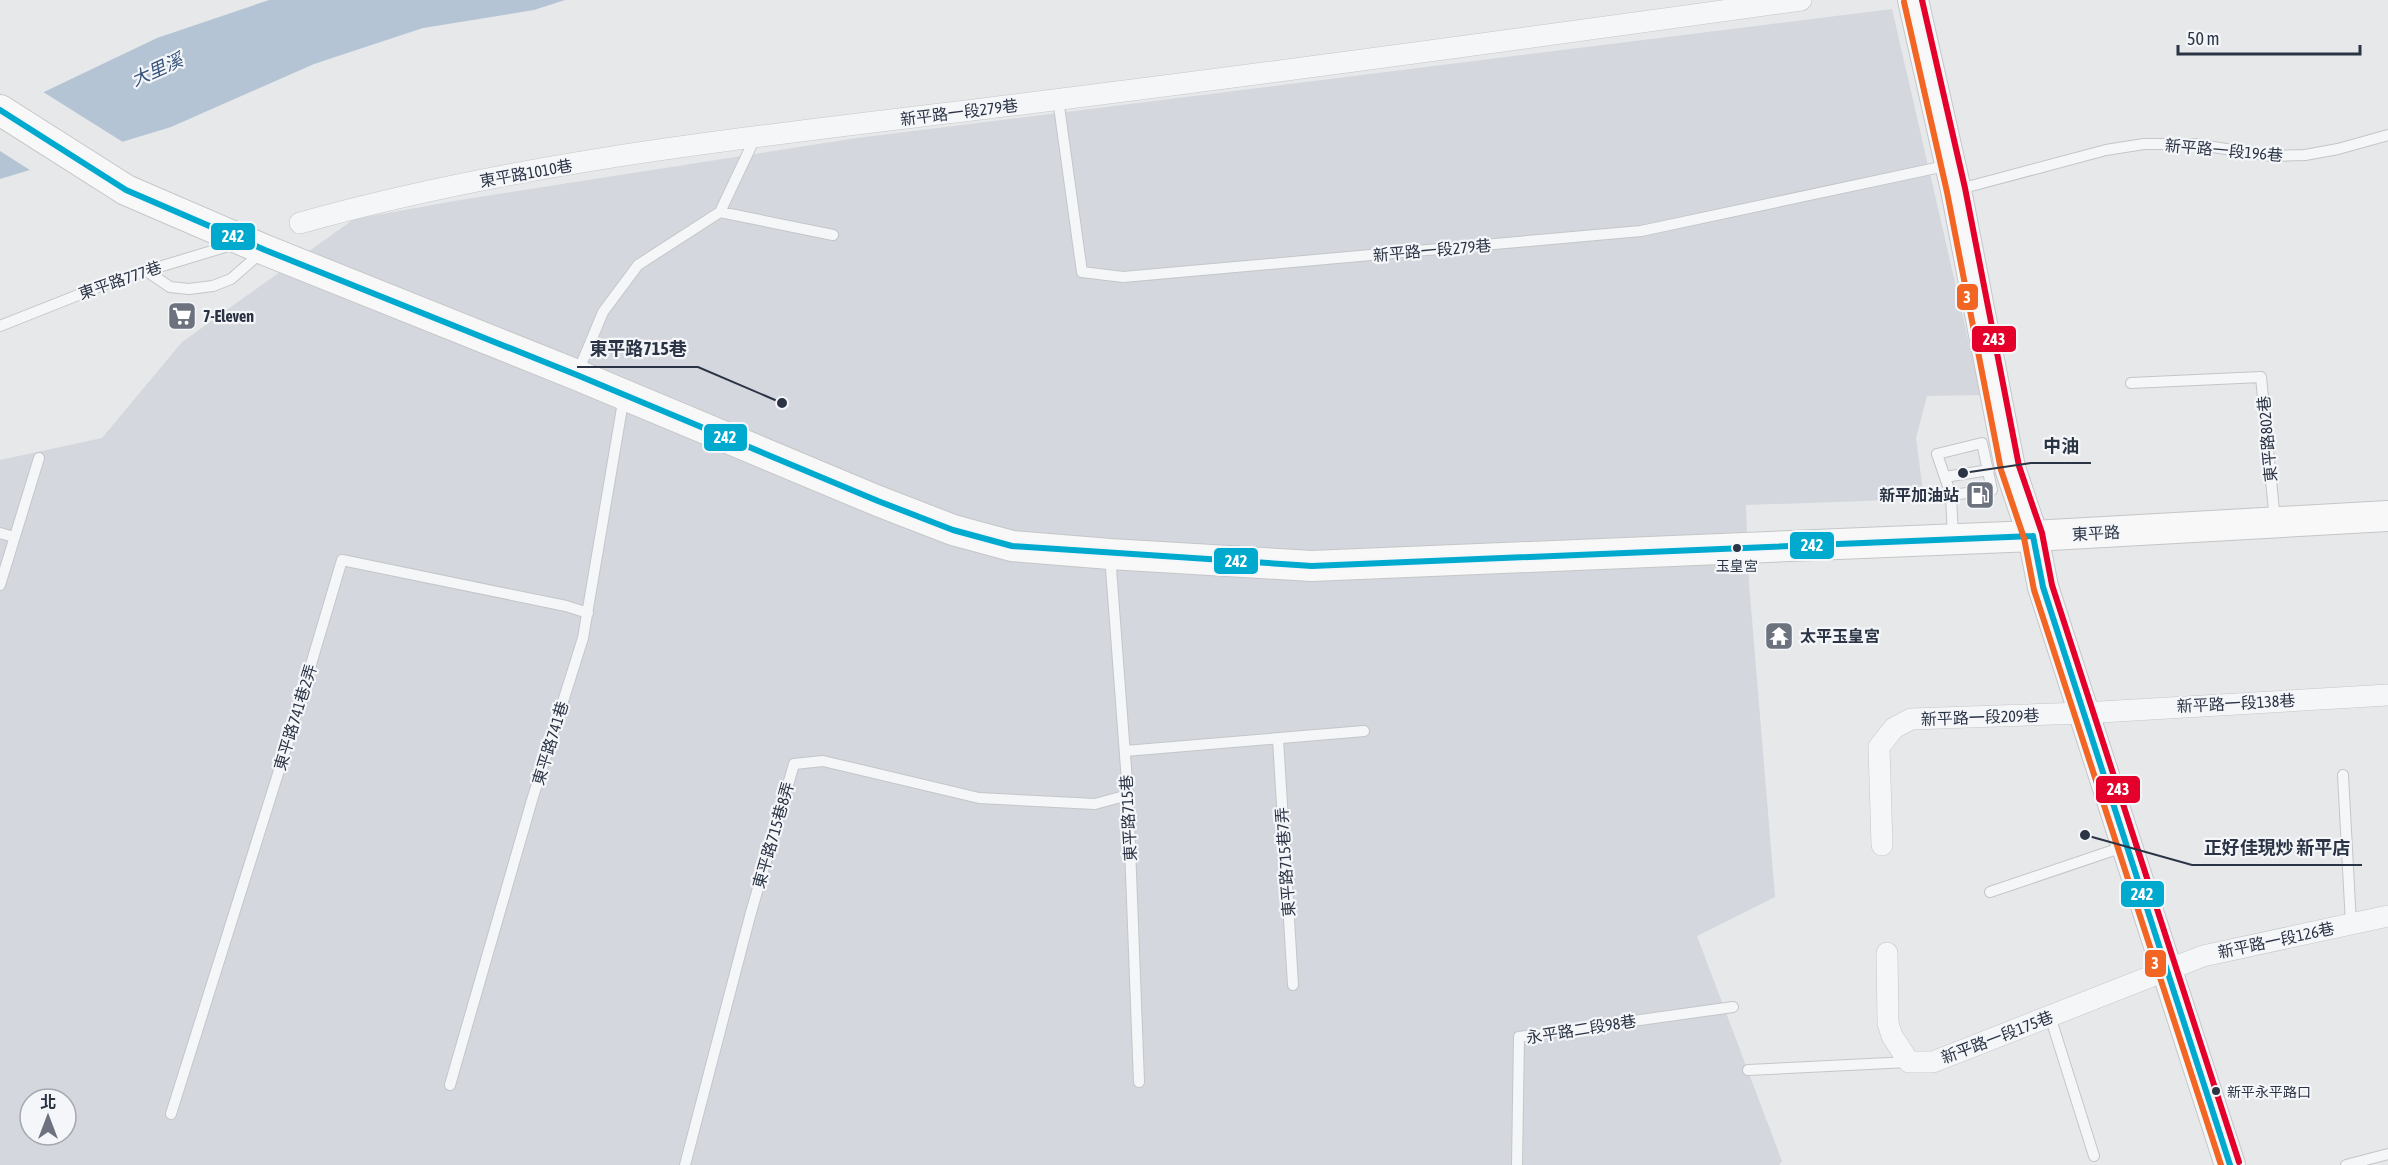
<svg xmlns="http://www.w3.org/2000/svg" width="2388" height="1165" viewBox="0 0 2388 1165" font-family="'Asap Condensed','Noto Sans TC',sans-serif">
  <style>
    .built { fill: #d4d7dd; fill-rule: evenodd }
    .water { fill: #b4c4d5 }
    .pier { fill: #e6e8ea }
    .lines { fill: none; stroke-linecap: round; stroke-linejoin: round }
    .lane-casing { stroke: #c4c6c8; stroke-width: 12 }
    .street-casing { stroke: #c4c6c8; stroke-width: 22 }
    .secondary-casing { stroke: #c4c6c8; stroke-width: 32 }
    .lane { stroke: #f5f6f7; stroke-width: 10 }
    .street { stroke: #f5f6f7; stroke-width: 21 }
    .secondary { stroke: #f8f8f8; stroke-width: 30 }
    .bus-1-casing { stroke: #f4f6f9; stroke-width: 10 }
    .bus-2-casing { stroke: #f4f6f9; stroke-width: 10 }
    .bus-3-casing { stroke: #f4f6f9; stroke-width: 10 }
    .bus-1 { stroke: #00a9ce; stroke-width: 6 }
    .bus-2 { stroke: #f26522; stroke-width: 6 }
    .bus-3 { stroke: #e4002b; stroke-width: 6 }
    .bus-dot { fill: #2b3445; stroke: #f4f6f9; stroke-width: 2 }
    .labels { text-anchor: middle; stroke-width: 4.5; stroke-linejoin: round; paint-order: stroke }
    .bus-label { font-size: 14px; fill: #2b3445; stroke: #f4f6f9 }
    .street-label { font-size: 16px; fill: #2b3445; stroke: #f4f6f9 }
    .poi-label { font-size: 16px; font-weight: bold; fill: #2b3445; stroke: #f4f6f9; text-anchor: start }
    .water-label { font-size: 18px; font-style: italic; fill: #34527a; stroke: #f4f6f9 }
    .leader { fill: none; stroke: #2b3445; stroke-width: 2 }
    .callout-dot { fill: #2b3445; stroke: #f4f6f9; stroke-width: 2 }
    .callout-label { font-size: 18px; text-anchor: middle; font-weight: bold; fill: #2b3445; stroke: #f4f6f9; stroke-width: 4.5; stroke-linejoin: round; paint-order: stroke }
    .line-badge { stroke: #f4f6f9; stroke-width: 2 }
    .badge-label { font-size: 16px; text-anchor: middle; font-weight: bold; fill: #fff }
  </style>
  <rect width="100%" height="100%" fill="#e6e8ea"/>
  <path class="built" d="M1892 9 1981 395 1927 396 1916 438 1924 499 1746 505 1749 583 1775 897 1697 936 1782 1161 1779 1165H0V460L102 438 182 342 354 219 460 200 857 138ZM30 1099H66V1135H30Z"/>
  <path class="water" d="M269 0H565L534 10 423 28 314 64 171 127 0 179V113L157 38Z"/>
  <path class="pier" d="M40 90 126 144 33 172 0 151V110Z"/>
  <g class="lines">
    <g class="lane-casing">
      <path id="lane" d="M1058 99 1082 272 1123 277 1641 231 1950 165
        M1956 190 2106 150 2144 144H2194L2271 156 2305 155 2338 149 2388 135
        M720 212 833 235
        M145 270 170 287 189 289 213 286 231 279 263 251
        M0 326 116 280 235 244
        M578 372 603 312 638 265 720 212 755 138
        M2131 383 2261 377 2275 521
        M1945 477 1989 470
        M1951 495 1937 454 1982 443 1992 490 1951 495 1953 538
        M0 533 14 537
        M1110 555 1128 795 1139 1082
        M0 585 39 458
        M1278 739 1293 985
        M1125 751 1364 731
        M2343 775 2351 924
        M1990 892 2126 846
        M2050 1016 2094 1156
        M1748 1070 1909 1062
        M450 1085 532 800 583 638 624 396
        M171 1114 287 745 342 560 566 606 588 613
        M685 1165 750 916 794 764 823 761 979 798 1095 804 1128 795
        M1517 1165 1519 1037 1733 1007
        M2346 1165 2388 1154"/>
    </g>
    <g class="street-casing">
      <path id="street" d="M300 223C535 157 780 134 1022 104 1282 72 1542 36 1801 0
        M1882 845 1879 747 1894 728 1911 719 2083 713 2388 695
        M1887 953 1888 1023 1892 1036 1909 1062H1933L2203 956 2388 916"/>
    </g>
    <g class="secondary-casing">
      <path id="secondary" d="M1913 0 1956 190 2010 468 2033 536 2043 587 2230 1165
        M0 110 126 190 265 250 577 375 878 501 953 530 1012 546 1110 554 1312 566 2033 536 2388 516"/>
    </g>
    <use href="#lane" class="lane"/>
    <use href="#street" class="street"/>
    <use href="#secondary" class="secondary"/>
    <g class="bus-1-casing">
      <path id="bus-1" d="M0 110 126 190 265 250 577 375 878 501 953 530 1012 546 1312 566 2033 536
        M2033 536 2043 587 2230 1165"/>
    </g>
    <g class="bus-2-casing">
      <path id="bus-2" d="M1904 2 1947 192 2001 470 2024 538 2034 590 2221 1165"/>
    </g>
    <g class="bus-3-casing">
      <path id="bus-3" d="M1922 0 1965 188 2019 466 2042 533 2052 585 2239 1162"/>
    </g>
    <use href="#bus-1" class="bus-1"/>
    <use href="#bus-2" class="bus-2"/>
    <use href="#bus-3" class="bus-3"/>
  </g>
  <defs>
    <g id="supermarket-square" transform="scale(1.5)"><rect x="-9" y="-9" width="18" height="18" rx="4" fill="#6c737f" stroke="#f4f6f9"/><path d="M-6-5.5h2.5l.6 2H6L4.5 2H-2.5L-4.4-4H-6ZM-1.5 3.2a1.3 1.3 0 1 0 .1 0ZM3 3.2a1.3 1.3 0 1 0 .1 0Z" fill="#fff"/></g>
    <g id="fuel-square" transform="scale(1.5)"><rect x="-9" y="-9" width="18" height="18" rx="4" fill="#6c737f" stroke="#f4f6f9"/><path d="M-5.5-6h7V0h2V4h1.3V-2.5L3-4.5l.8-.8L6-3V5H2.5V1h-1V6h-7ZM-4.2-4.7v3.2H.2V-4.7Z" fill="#fff"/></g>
    <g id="temple-square" transform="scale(1.5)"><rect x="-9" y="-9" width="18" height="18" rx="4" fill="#6c737f" stroke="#f4f6f9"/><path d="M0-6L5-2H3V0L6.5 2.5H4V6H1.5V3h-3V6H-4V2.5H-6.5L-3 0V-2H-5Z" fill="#fff"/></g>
  </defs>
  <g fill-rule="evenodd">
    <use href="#supermarket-square" x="182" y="316"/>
    <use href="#fuel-square" x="1980" y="495"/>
    <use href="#temple-square" x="1779" y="636"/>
  </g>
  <g class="bus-dot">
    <circle cx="1737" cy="548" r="5"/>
    <circle cx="2216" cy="1091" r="5"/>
  </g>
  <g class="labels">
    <g class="bus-label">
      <text x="1737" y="571">玉皇宮</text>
      <text x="2227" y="1097" text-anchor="start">新平永平路口</text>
    </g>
    <g class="street-label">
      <text transform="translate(959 112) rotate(-7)" y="6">新平路一段279巷</text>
      <text transform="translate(2224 150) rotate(5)" y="6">新平路一段196巷</text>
      <text transform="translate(526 173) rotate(-10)" y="6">東平路1010巷</text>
      <text transform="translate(1432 250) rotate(-5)" y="6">新平路一段279巷</text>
      <text transform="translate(120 280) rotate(-19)" y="6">東平路777巷</text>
      <text transform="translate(2267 439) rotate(-95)" y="6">東平路802巷</text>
      <text transform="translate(2096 533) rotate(-3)" y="6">東平路</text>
      <text transform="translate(2236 703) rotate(-3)" y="6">新平路一段138巷</text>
      <text transform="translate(295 717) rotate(-73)" y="6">東平路741巷2弄</text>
      <text transform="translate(1980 717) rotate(-2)" y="6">新平路一段209巷</text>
      <text transform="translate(550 743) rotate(-73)" y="6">東平路741巷</text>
      <text transform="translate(1128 818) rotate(-93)" y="6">東平路715巷</text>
      <text transform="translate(773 835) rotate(-74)" y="6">東平路715巷8弄</text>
      <text transform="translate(1285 862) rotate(-94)" y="6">東平路715巷7弄</text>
      <text transform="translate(2276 940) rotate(-12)" y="6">新平路一段126巷</text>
      <text transform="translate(1581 1029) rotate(-9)" y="6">永平路二段98巷</text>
      <text transform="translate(1997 1037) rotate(-21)" y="6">新平路一段175巷</text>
    </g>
    <g class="poi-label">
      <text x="203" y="322">7-Eleven</text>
      <text x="1959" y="501" text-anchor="end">新平加油站</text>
      <text x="1800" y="642">太平玉皇宮</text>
    </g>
    <g class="water-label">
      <text transform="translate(157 70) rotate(-24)" y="6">大里溪</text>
    </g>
  </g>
  <path class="leader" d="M782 403L698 367H577M1963 473L2031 463H2091M2085 835L2192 865H2362"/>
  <g class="callout-dot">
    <circle cx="782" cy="403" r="6"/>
    <circle cx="1963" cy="473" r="6"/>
    <circle cx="2085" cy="835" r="6"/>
  </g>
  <g class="callout-label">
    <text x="638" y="355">東平路715巷</text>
    <text x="2061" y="452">中油</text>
    <text x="2277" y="854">正好佳現炒 新平店</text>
  </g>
  <g class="line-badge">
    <rect x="210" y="222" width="46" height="29" rx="6" fill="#00a9ce"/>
    <rect x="1956" y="283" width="23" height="28" rx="6" fill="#f26522"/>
    <rect x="1971" y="325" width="46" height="28" rx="6" fill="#e4002b"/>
    <rect x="703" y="423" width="45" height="29" rx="6" fill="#00a9ce"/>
    <rect x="1789" y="531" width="46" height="29" rx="6" fill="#00a9ce"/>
    <rect x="1213" y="547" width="46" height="28" rx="6" fill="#00a9ce"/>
    <rect x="2095" y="775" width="46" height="29" rx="6" fill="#e4002b"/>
    <rect x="2120" y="880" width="45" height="28" rx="6" fill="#00a9ce"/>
    <rect x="2144" y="949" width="23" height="29" rx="6" fill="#f26522"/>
  </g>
  <g class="badge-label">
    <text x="233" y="242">242</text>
    <text x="1967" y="303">3</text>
    <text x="1994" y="345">243</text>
    <text x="725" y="443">242</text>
    <text x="1812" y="551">242</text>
    <text x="1236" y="567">242</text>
    <text x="2118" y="795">243</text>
    <text x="2142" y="900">242</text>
    <text x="2155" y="969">3</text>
  </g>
  <g transform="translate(48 1117)"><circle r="28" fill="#f4f6f9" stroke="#a4a8b1" stroke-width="1.5"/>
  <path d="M0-4.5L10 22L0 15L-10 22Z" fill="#6c737f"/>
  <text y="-9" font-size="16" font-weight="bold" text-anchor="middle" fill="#2b3445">北</text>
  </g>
  <path d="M2178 45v9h182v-9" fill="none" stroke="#2b3445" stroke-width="3"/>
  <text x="2187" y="45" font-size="18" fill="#2b3445" stroke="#f4f6f9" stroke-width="4.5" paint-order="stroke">50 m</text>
</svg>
